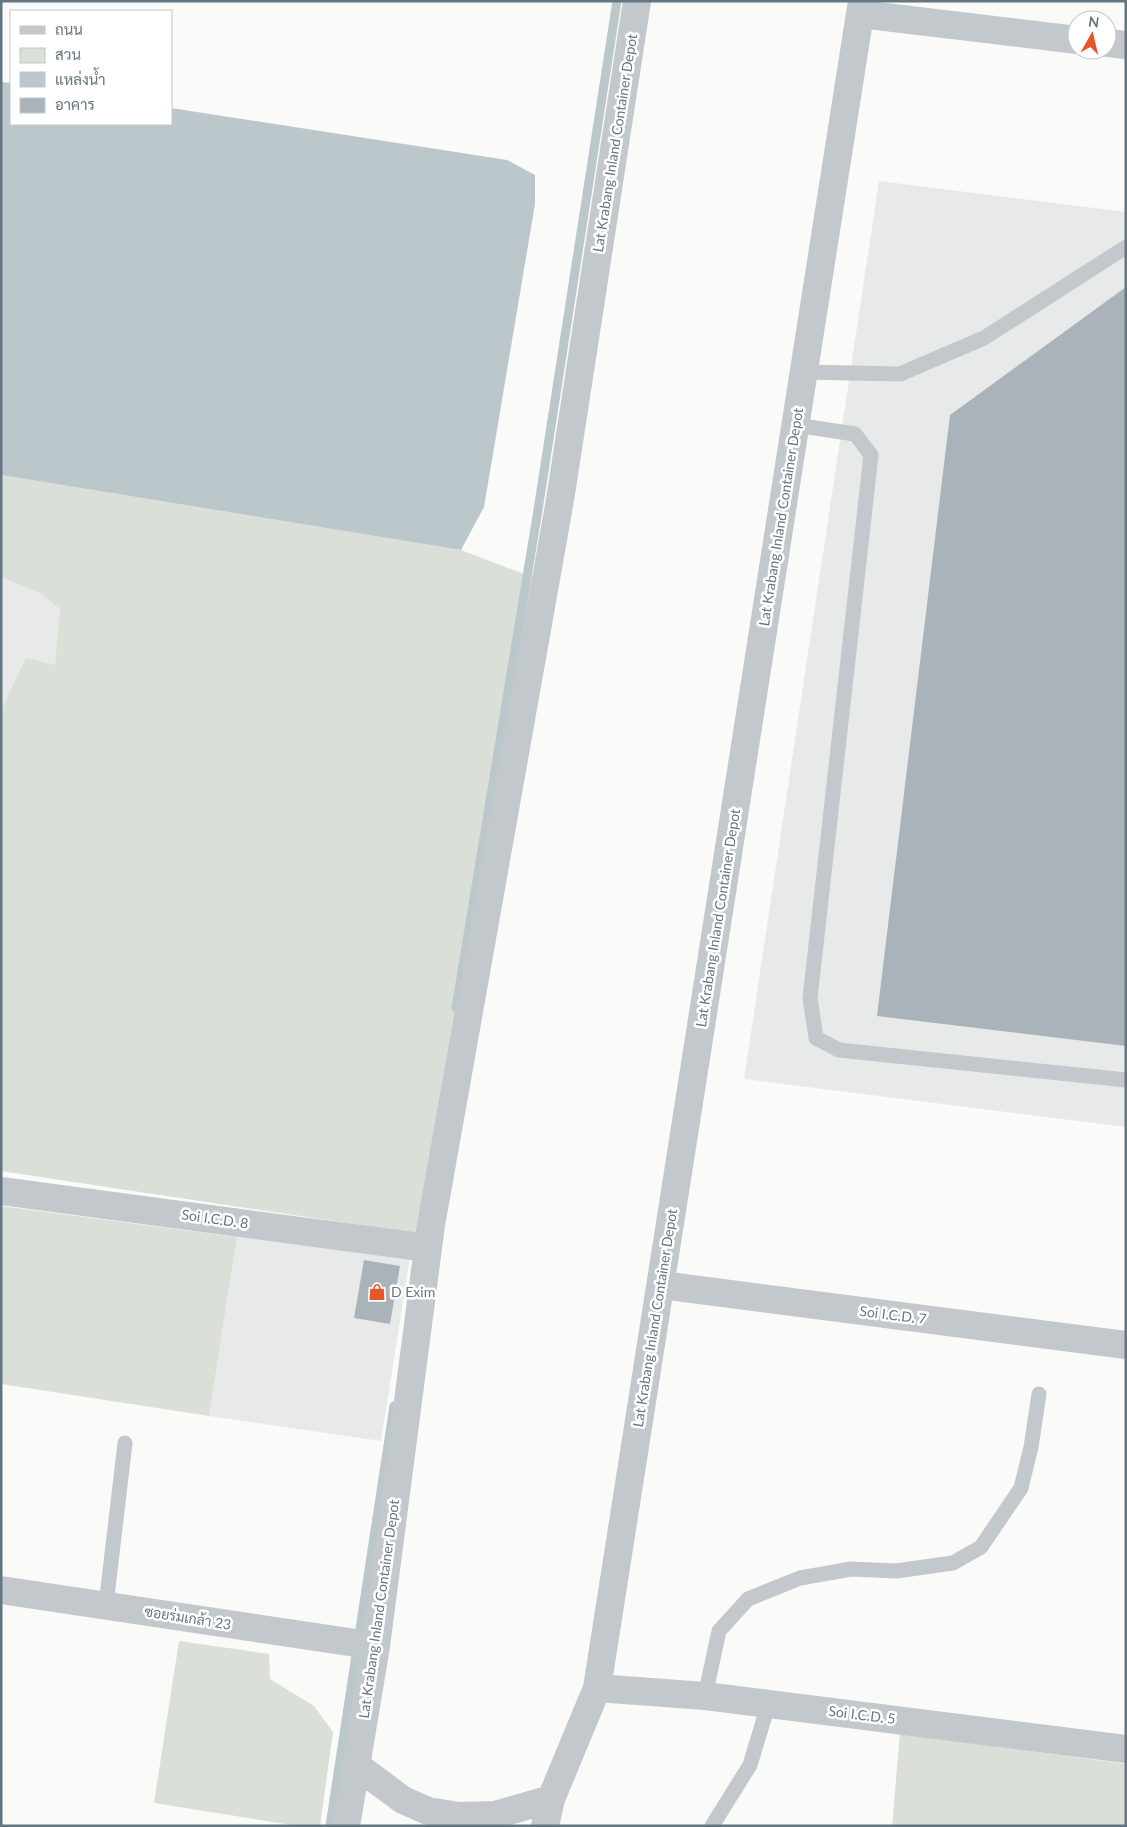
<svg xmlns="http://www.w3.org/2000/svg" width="1127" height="1827" viewBox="0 0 1127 1827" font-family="Lato,Sarabun,sans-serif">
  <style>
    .built { fill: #e8e9e9 }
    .green { fill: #dadfd7 }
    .water { fill: #bbc7cb }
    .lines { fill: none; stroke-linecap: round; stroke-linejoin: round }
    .stream { stroke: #bbc7cb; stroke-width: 9 }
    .building { fill: #aab3b9 }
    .lane { stroke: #c3c8cc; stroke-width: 15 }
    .street { stroke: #c3c8cc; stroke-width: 28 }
    .labels { text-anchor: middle; stroke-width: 5; stroke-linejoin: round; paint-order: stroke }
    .street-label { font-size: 14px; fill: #657683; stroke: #fff }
    .poi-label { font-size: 14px; fill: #657683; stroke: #fff; text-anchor: start }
  </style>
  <rect width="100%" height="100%" fill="#fafaf8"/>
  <path class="built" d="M879 181 1126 212V1127L744 1079Z
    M1 577 38 592 60 609 55 666 26 658 1 709Z
    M237 1237 410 1257 381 1441 209 1416Z"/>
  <path class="green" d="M1 475 461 550 532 577 426 1235 1 1171V709L26 658 55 665 60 609 38 592 1 577Z
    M1 1206 237 1237 209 1416 1 1384Z
    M179 1641 269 1654 270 1679 314 1706 333 1732 320 1826H298L154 1803Z
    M900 1733 1126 1764V1826H892Z"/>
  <path class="water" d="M1 82 11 83V124H171V108L507 160 535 175V204L484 507 461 550 1 475Z"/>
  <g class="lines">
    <path class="stream" d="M456 1008 538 510 617 1
      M330 1826 394 1406"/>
  </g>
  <path class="building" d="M1126 287V1046L877 1016 950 415Z
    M364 1260 400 1266 390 1324 354 1318Z"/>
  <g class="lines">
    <path class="lane" d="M804 372 900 374 984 338 1126 247
      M795 425 855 434 871 455 810 998 816 1038 839 1050 1126 1080
      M106 1605 125 1443
      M705 1696 719 1631 748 1599 800 1578 851 1569 896 1571 953 1563 981 1547 1021 1488 1031 1447 1039 1394
      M712 1826 750 1765 766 1712 778 1705"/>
    <path class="street" d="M860 14 1077 40
      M1107 43 1126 45
      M1 1191 428 1248
      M661 1285 1126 1345
      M1 1590 376 1646
      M597 1688 705 1696 1126 1749
      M356 1765 403 1800 428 1811 459 1816 495 1815 551 1799
      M346 1826 376 1646 431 1225 560 500 637 1
      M545 1826 551 1799 597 1688 862 1"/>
  </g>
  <defs>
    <g id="shop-bare" transform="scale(1.35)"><path d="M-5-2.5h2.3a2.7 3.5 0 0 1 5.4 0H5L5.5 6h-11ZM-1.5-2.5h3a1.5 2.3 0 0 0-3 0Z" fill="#e4572e" stroke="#fff" stroke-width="2.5" paint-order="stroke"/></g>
  </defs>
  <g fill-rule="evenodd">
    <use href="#shop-bare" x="377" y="1292"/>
  </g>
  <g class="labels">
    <g class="street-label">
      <text transform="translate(615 143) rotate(-81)" y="5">Lat Krabang Inland Container Depot</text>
      <text transform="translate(781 517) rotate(-81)" y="5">Lat Krabang Inland Container Depot</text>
      <text transform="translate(718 918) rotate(-81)" y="5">Lat Krabang Inland Container Depot</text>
      <text transform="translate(215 1219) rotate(8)" y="5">Soi I.C.D. 8</text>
      <text transform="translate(893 1315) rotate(7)" y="5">Soi I.C.D. 7</text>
      <text transform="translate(655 1318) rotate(-81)" y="5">Lat Krabang Inland Container Depot</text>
      <text transform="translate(379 1609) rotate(-82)" y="5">Lat Krabang Inland Container Depot</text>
      <text transform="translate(188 1618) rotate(9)" y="5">ซอยร่มเกล้า 23</text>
      <text transform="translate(862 1715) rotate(7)" y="5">Soi I.C.D. 5</text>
    </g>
    <g class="poi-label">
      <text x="391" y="1297">D Exim</text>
    </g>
  </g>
  <rect width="1127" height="1827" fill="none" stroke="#657683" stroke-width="5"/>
  <rect x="10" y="10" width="162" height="115" fill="#ffffff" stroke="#c1c8cd"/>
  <rect x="20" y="26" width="25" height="8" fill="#c3c8cc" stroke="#c1c8cd"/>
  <text x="55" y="35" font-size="15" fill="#657683">ถนน</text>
  <rect x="20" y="48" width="25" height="15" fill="#dadfd7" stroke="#c1c8cd"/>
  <text x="55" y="60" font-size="15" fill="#657683">สวน</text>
  <rect x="20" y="72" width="25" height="15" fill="#bbc7cb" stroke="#c1c8cd"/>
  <text x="55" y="85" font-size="15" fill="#657683">แหล่งน้ำ</text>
  <rect x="20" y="98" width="25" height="15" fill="#aab3b9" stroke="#c1c8cd"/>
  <text x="55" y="110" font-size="15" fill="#657683">อาคาร</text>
  <g transform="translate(1092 35) rotate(8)"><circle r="24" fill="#ffffff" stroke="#c1c8cd"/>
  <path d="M0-4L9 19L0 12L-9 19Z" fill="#e4572e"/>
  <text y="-8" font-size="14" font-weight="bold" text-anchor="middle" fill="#657683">N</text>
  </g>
</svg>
